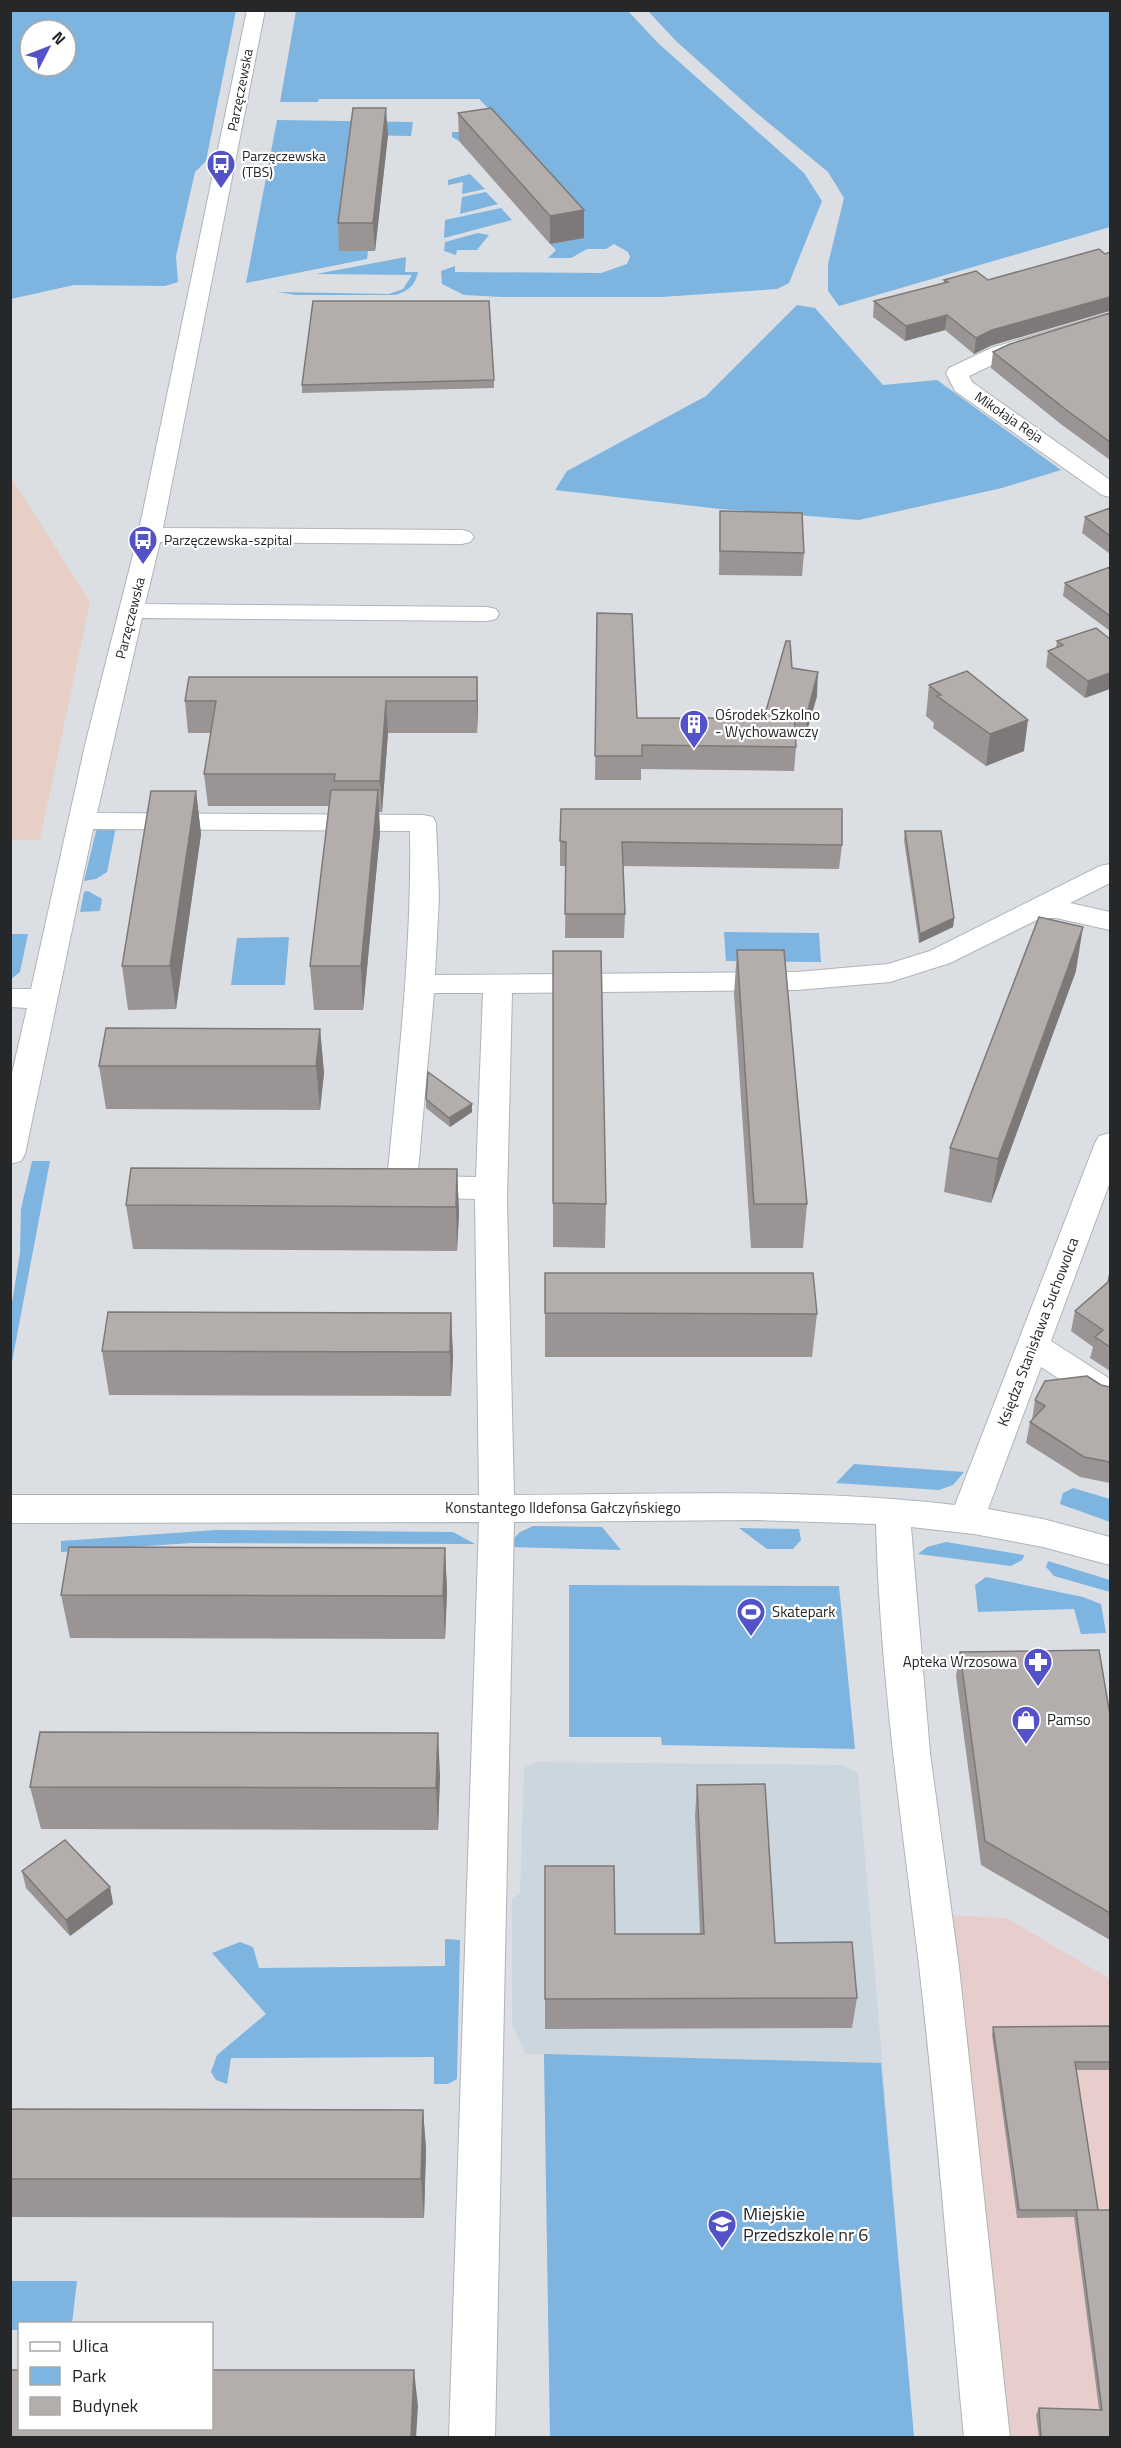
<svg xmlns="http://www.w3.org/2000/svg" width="1121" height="2448" viewBox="0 0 1121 2448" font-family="'Titillium Web',sans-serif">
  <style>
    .built { fill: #cbd6df }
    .industrial { fill: #e8cdcd }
    .medical { fill: #e7cfc5 }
    .green { fill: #7db4e0; fill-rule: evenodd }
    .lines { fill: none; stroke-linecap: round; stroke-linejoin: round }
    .minor-casing { stroke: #afb4b7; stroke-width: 2 }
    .minor { fill: #fff; fill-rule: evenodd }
    .wall { fill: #9a9594 }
    .shaded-wall { fill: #7d7978 }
    .building { fill: #b3adac; stroke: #7d7978; stroke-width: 1.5 }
    .labels { text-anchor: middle; stroke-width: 4.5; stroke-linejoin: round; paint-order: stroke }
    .far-street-label { font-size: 14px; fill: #252728; stroke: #fff }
    .far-poi-label { font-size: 14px; fill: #252728; stroke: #fff; text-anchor: start }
    .poi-label { font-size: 15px; fill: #252728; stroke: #fff; text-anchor: start }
    .street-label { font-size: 15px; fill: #252728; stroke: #fff }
    .near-poi-label { font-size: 18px; fill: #252728; stroke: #fff; text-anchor: start }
  </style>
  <rect width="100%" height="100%" fill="#dbdfe3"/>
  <path class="built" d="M536 1762 844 1765 858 1774 914 2437H550L544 2054H526L512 2025V1899L520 1893 524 1768Z"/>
  <path class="industrial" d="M949 1915 1006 1918 1110 1979V2437H999Z"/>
  <path class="medical" d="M11 477 90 602 40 840H11Z"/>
  <path class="green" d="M11 10 236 11 206 161 195 172 176 256 178 282 165 286 74 285 11 299ZM30 30H66V66H30Z
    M296 11H628L658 43 804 173 822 201 789 283 777 289 661 297H502L464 295 442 284 441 271 455 266V272L601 273 627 264 630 257 628 252 614 244 606 249H587L571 258H548L556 250 550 244 583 238 491 135 459 141 452 137V132H467L492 112 479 99H319L318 102H280Z
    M648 11H1110V227L839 306 828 291V264L844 198 828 172 753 110 676 41Z
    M277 120 413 122 411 136 355 135 340 251H368L367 259 246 283Z
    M470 174 485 189 462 194 463 182 448 185V180Z
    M486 192 498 204 460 214 462 197Z
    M501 208 512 220 444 238 445 220Z
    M478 233 489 235 477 250H457L456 255 444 251 445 242Z
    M406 257 405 272H418C415 286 408 291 395 295H296L277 292 389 294 403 289 412 275 316 274Z
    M797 305 815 308 883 385 937 380 1061 470 1002 488 859 520 720 509 555 490 567 471 706 396Z
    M103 827H116L107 872 96 879 84 881 96 831Z
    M88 891 102 899 100 911 80 912 84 892Z
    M724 932 819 933 821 962 726 961Z
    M11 934H28L20 972 11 979Z
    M289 937 285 985H231L237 938Z
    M32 1161H50L11 1367V1309L20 1253 21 1209Z
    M854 1464 964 1472 953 1485 939 1490 836 1483Z
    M1073 1488 1110 1499V1522L1060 1504 1063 1493Z
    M533 1526 602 1527 621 1550 506 1547 520 1532Z
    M739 1528 799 1529 801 1540 793 1549H767Z
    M216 1530 453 1532 475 1544 191 1543 61 1552V1541Z
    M946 1542 1024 1555V1556L1022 1560 1011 1566 918 1554 927 1547Z
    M1048 1561 1110 1580V1592L1054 1576 1046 1567Z
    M986 1577 1083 1597 1101 1604 1106 1633 1081 1634 1074 1609 978 1612 975 1585Z
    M569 1585 839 1586 855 1749 662 1745 661 1737H569Z
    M445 1939 460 1940 457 2079 448 2084H434V2057L231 2058 227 2084 216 2080 211 2072 217 2055 266 2014 212 1953 240 1942 253 1947 259 1968 445 1966Z
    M544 2054 881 2063 914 2437H550Z
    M10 2281H77L72 2323 20 2324 19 2330H11Z"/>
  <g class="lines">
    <g class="minor-casing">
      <path id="minor" d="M247 10H265L163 528 462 530 470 532 474 537 470 542 462 544 160 542 145 604 487 607 496 609 499 614 496 619 487 621 142 618 97 813 423 815 433 817 436 823 439 897 435 975 797 972 888 964 930 951 1100 866 1110 864V883L1070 903 1110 912V930L1056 918H1041L950 963 890 982 797 990 512 993 507 1200 514 1495C661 1494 808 1488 955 1505L1095 1143 1099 1136 1110 1133V1182L1051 1341 1110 1379V1407L1098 1404 1041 1367 988 1509 1043 1519 1110 1537V1565L1043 1547 974 1534 911 1527 930 1753 959 1967 1010 2438H964C949 2280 937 2122 919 1965 901 1818 880 1672 876 1524L757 1520 514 1522 495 2438H449L479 1522 10 1523V1495H479L475 1199C448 1198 424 1199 398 1190L388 1171C399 1058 412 945 410 831L93 829 25 1154 21 1161 10 1164V1082L27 1008 10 1007V989H31L86 741 138 535ZM434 993H483L476 1177 425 1176 418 1171Z
        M1110 313V326L1007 358 969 376 972 382 1110 480V497L1102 495 955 391 946 373 949 368 991 348Z"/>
    </g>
    <use href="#minor" class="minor"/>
  </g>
  <path class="wall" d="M458 113 584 238 550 244 459 141Z
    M388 135 375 251H339L338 223Z
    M976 271 990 346 974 354 945 330 905 341 873 317 874 301 944 283V280Z
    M1110 313V460L1062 425 991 368 993 352Z
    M494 380V388L302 393V385Z
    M1110 508V554L1082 533 1085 517Z
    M720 511 804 553 802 576 719 575Z
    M1110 567V631L1063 596 1065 583Z
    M597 613 637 718H764L792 668 817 696 805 738 796 737V747L794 771 641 769V780H595Z
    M1110 639 1085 698 1046 667 1048 651 1056 648 1057 641Z
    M477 677 478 708 477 733H388L382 812H379L380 833 363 1010H314L310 966 329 806H208L204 774 211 733H188L185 701Z
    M929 685 1024 751 986 766 933 728 934 723 926 716Z
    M196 791 201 834 176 1009 128 1010 122 966Z
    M905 831 954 918 953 927 919 943 904 840Z
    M560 841 842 845 839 869 623 866 625 914 624 938H565L566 866H560Z
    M737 950 807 1204 803 1248H751L734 994Z
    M553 951 606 1204 605 1248 553 1247Z
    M1076 971 991 1203 944 1192 950 1148Z
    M320 1029 324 1073 320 1110 106 1109 99 1066Z
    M426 1099 472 1104V1112L450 1127 426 1108Z
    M457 1169 459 1213 457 1251 133 1249 126 1205Z
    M545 1273 817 1314 812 1357H545Z
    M1110 1273V1371L1090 1358 1093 1347 1071 1331 1075 1311 1108 1282Z
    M451 1313 453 1357 451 1396 109 1395 102 1351Z
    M1101 1385 1110 1387V1483L1080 1477 1026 1443 1030 1422 1032 1420 1035 1400Z
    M445 1548 447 1591 445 1639 70 1638 61 1595Z
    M960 1652 1110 1715V1940L981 1865 956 1676Z
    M440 1775 438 1830 41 1829 30 1787Z
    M697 1785 775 1943 857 1998 852 2028 545 2029V1866L615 1934H700L695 1816Z
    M22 1871 110 1887 113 1904 70 1936 26 1888Z
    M1110 2026V2070H1076L1098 2210H1110V2438H1039L1036 2415 1039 2408 1099 2409 1074 2217 1017 2218 992 2035 993 2027Z
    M10 2109 423 2110 426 2149 424 2218 10 2217Z"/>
  <path class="shaded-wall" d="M386 108 388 135 375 251 373 223Z
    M584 210V238L550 244V216Z
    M1110 297V311L990 346 974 354 976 338 992 330Z
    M947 315 945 330 905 341 906 326Z
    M818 672 817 696 805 738 807 714Z
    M1110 673V689L1085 698 1088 681Z
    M477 677 478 708 477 733Z
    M386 701 388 733 382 812 380 781Z
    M1028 720 1024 751 986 766 990 734Z
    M378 790 380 833 363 1010 361 966Z
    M196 791 201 834 176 1009 170 966Z
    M954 918 953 927 919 943 920 934Z
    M1083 927 1076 971 991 1203 998 1159Z
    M320 1029 324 1073 320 1110 316 1066Z
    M472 1104V1112L450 1127 449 1118Z
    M457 1169 459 1213 457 1251 456 1207Z
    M451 1313 453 1357 451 1396 450 1352Z
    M445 1548 447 1591 445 1639 443 1596Z
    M438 1733 440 1775 438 1830 436 1788Z
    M110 1887 113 1904 70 1936 66 1920Z
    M423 2110 426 2149 424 2218 421 2179Z
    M414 2370 418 2406 416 2438H411Z"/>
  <path class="building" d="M353 108H386L373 223H338Z
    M491 108 584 210 550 216 458 113Z
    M1099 249 1105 254 1110 252V297L992 330 976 338 947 315 906 326 874 301 948 282 944 280 976 271 988 280Z
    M313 301H489L494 380 302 385Z
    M1110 313V442L1065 409 993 352 1010 344Z
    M1110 508V536L1085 517Z
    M720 511 802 513 804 553 720 551Z
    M1110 567V616L1065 583Z
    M597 613 632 614 637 718H764L786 641H790L792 668 818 672 807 714 794 712 796 747 642 745V756H595Z
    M1096 628 1110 639V673L1088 681 1048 651 1063 645 1057 641Z
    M967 671 1028 720 990 734 937 696 941 695 929 685Z
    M189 677H477V701H386L380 781H334L335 774H204L216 701H185Z
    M331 790H378L361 966H310Z
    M151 791H196L170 966H122Z
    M561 809H842V845L622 842 625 914H565L566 842 560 841Z
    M905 831H941L954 918 920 934Z
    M1039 917 1083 927 998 1159 950 1148Z
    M737 950H784L807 1204H754Z
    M553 951H601L606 1204 553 1203Z
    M106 1028 320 1029 316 1066H99Z
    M428 1072 472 1104 449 1118 426 1099Z
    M131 1168 457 1169 456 1207 126 1205Z
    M545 1273H813L817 1314 545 1313Z
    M1110 1273V1347L1095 1337 1103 1330 1075 1311 1108 1282Z
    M108 1312 451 1313 450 1352 102 1351Z
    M1087 1376 1101 1385 1110 1387V1462L1084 1457 1030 1422 1045 1406 1035 1400 1045 1381Z
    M69 1547 445 1548 443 1596 61 1595Z
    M1099 1650 1110 1715V1913L985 1841 960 1652Z
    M40 1732 438 1733 436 1788 30 1787Z
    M765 1784 775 1943 852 1942 857 1998 545 1999V1866H614L615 1934H704L697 1785Z
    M65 1840 110 1887 66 1920 22 1871Z
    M1110 2026V2062H1075L1098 2210H1019L993 2027Z
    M10 2109 423 2110 421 2179H10Z
    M1076 2210H1110V2437H1105V2438H1041L1039 2408 1102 2410Z
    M10 2370H20V2428H212V2370H414L411 2438H10Z"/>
  <defs>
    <g id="bus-pin" transform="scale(1.5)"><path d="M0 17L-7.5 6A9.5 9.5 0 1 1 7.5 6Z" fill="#5452c9" stroke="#fff"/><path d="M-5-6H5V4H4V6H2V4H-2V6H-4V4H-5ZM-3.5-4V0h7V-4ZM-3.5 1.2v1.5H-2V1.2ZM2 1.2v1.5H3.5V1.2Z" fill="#fff"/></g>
    <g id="building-pin" transform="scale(1.5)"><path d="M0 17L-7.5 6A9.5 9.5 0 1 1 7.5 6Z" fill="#5452c9" stroke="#fff"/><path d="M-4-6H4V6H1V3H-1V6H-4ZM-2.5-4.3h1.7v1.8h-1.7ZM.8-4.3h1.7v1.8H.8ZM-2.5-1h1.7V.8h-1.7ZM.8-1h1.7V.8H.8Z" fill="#fff"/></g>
    <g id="stadium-pin" transform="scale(1.5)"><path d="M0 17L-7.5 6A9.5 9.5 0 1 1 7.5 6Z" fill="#5452c9" stroke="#fff"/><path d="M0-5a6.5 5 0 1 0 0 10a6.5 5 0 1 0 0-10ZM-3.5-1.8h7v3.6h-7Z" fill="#fff"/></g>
    <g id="pharmacy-pin" transform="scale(1.5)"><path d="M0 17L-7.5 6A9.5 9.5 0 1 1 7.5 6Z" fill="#5452c9" stroke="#fff"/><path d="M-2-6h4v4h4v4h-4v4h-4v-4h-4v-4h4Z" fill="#fff"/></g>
    <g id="shop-pin" transform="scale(1.5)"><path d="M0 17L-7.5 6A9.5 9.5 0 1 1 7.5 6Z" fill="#5452c9" stroke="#fff"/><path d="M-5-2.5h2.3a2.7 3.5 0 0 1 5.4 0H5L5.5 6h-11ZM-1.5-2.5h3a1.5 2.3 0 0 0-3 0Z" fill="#fff"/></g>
    <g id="school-pin" transform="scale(1.5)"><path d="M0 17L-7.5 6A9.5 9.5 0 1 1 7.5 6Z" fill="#5452c9" stroke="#fff"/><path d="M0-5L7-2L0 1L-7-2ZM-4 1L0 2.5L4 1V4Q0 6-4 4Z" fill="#fff"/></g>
  </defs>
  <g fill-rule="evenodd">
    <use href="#bus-pin" x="221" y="164"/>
    <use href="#bus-pin" x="143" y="540"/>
    <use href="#building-pin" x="694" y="724"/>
    <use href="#stadium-pin" x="751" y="1612"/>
    <use href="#pharmacy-pin" x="1038" y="1662"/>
    <use href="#shop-pin" x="1026" y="1720"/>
    <use href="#school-pin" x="722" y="2224"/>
  </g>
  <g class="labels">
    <g class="far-street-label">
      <text transform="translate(240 90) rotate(-79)" y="5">Parzęczewska</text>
      <text transform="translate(1009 417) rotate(34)" y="5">Mikołaja Reja</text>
      <text transform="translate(130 618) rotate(-76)" y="5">Parzęczewska</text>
    </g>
    <g class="far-poi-label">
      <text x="242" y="161">Parzęczewska<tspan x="242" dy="16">(TBS)</tspan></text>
      <text x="164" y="545">Parzęczewska-szpital</text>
    </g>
    <g class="poi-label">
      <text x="715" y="720">Ośrodek Szkolno<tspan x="715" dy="17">- Wychowawczy</tspan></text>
      <text x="772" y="1617">Skatepark</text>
      <text x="1017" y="1667" text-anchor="end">Apteka Wrzosowa</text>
      <text x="1047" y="1725">Pamso</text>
    </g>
    <g class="street-label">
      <text transform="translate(1038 1332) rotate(-69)" y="5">Księdza Stanisława Suchowolca</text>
      <text x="563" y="1513">Konstantego Ildefonsa Gałczyńskiego</text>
    </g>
    <g class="near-poi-label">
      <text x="743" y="2220">Miejskie<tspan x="743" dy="21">Przedszkole nr 6</tspan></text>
    </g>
  </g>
  <rect width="1121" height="2448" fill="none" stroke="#252728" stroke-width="24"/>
  <rect x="18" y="2322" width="195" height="108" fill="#ffffff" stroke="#a8a9a9" stroke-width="1.5"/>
  <rect x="30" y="2342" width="30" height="9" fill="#ffffff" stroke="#a8a9a9" stroke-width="1.5"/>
  <text x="72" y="2352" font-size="18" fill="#252728">Ulica</text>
  <rect x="30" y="2367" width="30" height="18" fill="#7db4e0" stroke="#a8a9a9" stroke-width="1.5"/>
  <text x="72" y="2382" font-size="18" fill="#252728">Park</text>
  <rect x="30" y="2397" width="30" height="18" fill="#b3adac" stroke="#a8a9a9" stroke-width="1.5"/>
  <text x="72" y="2412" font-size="18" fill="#252728">Budynek</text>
  <g transform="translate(48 48) rotate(48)"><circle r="28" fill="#ffffff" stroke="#a8a9a9" stroke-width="1.5"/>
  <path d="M0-4.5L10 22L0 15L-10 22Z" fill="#5452c9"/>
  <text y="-9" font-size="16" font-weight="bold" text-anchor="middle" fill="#252728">N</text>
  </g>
</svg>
